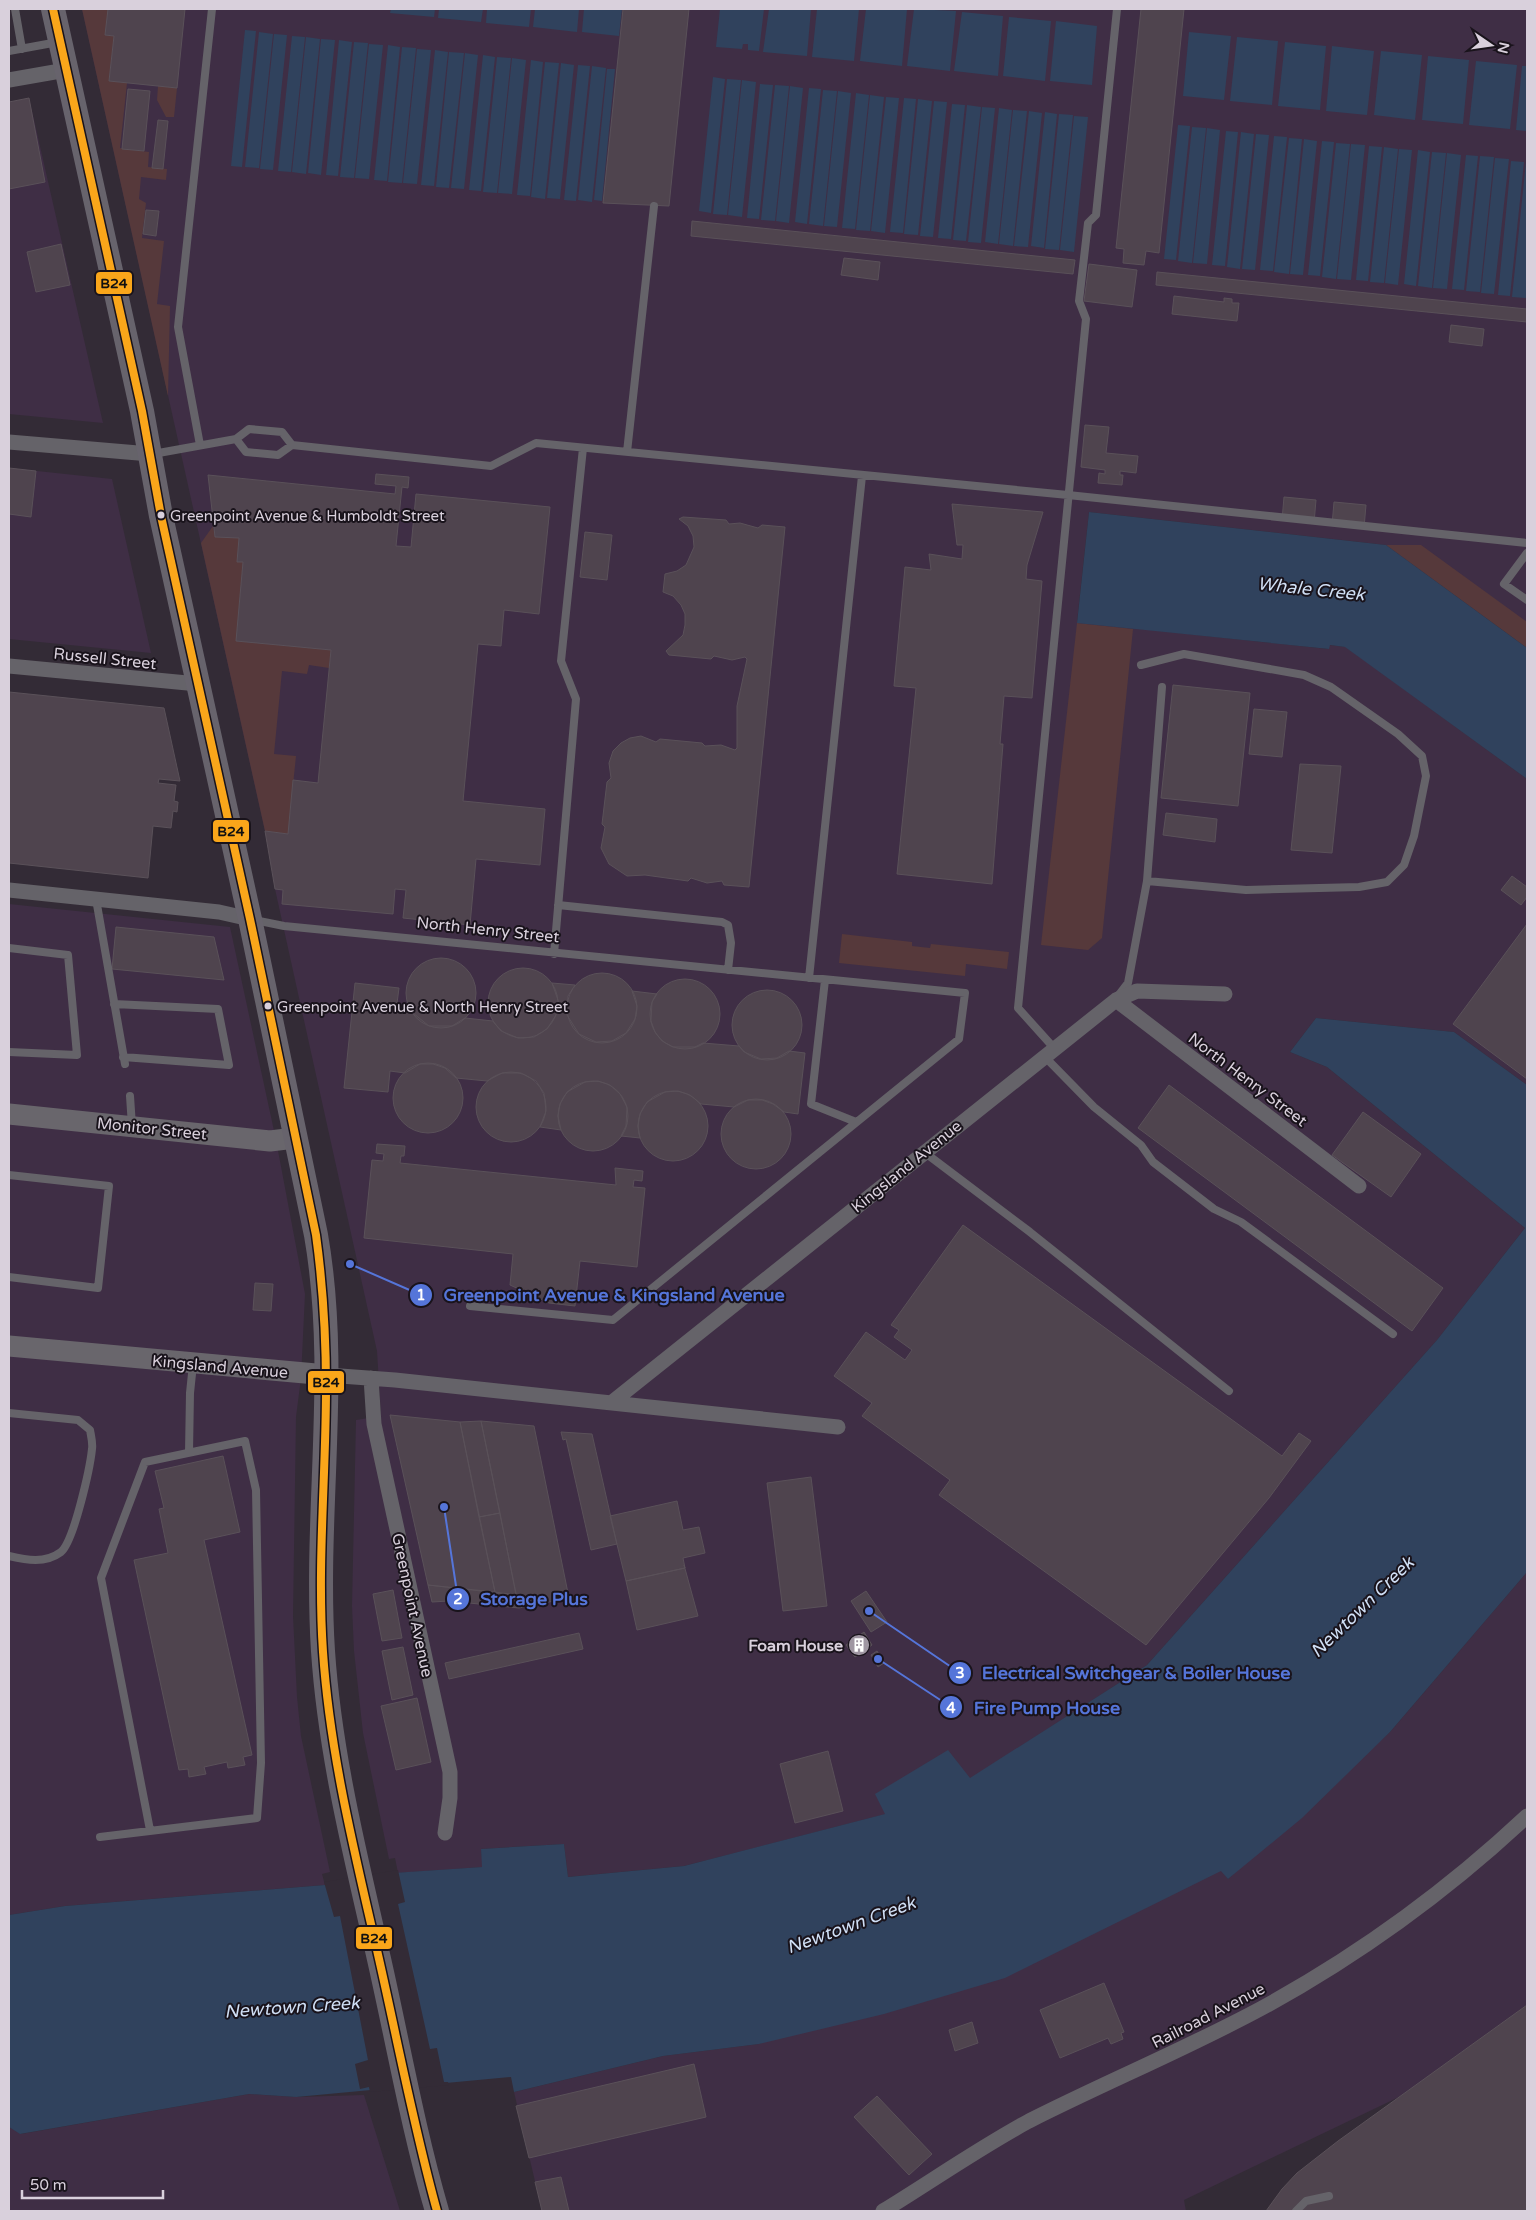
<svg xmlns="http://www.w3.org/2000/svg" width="1536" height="2220" viewBox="0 0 1536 2220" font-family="'Varela Round',sans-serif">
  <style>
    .built { fill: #3f2e45 }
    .green { fill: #56393b }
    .water { fill: #30425d }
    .pier { fill: #332b36 }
    .building { fill: #4f444e; stroke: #5a5159 }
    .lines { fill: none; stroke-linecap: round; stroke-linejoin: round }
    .lane { stroke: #656369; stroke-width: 8 }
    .street { stroke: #656369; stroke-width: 15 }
    .secondary { stroke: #69666c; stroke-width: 21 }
    .primary { stroke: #67636c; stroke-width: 24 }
    .bus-1-casing { stroke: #19131b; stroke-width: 11 }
    .bus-1 { stroke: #faa61a; stroke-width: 8 }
    .bus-dot { fill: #d9d0dc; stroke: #19131b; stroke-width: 2 }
    .labels { text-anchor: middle; stroke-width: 4; stroke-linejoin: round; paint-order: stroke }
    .bus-label { font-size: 15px; fill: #d9d0dc; stroke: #19131b; text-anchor: start }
    .street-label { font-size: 16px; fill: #d9d0dc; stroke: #19131b }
    .poi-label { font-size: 16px; font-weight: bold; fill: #d9d0dc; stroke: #19131b; text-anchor: end }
    .water-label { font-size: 18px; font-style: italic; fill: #d0dff5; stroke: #19131b }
    .leader { fill: none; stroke: #5575d9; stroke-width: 2 }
    .callout-dot { fill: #5575d9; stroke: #19131b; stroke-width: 2 }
    .mark-label { font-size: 15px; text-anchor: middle; font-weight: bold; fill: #fff }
    .callout-label { font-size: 18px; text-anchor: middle; font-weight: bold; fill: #5575d9; stroke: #19131b; stroke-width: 4; stroke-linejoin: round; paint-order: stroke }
    .line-badge { stroke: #19131b; stroke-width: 2 }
    .pale-badge-label { font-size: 14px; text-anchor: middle; font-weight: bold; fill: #111 }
  </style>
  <rect width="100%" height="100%" fill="#332b36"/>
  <path class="built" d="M82 9H1527V647L1386 545 1089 512 1077 622 1328 649 1329 645 1346 647 1527 779V1085L1454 1032 1316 1018 1290 1052 1327 1067 1525 1228 1437 1340 1147 1665 970 1779 886 1814 684 1866 568 1877 564 1844 481 1849 483 1867 398 1873 395 1858 389 1859 363 1733 354 1651 352 1606 356 1420 381 1416 377 1351 275 889 265 831Z
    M29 98 103 423 9 414V102Z
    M9 468 112 479 151 653 9 639Z
    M9 904 230 927 276 1140 305 1294 301 1378 296 1417 293 1616 297 1697 301 1736 330 1872 322 1874 325 1885 65 1906 9 1915Z
    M1527 1572V2005L1401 2096 1184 2200 1186 2211H542L514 2092 663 2056 759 2044 1222 1870 1228 1879 1390 1732Z
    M249 2094 296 2097 364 2095 400 2211H9V2127L21 2134Z"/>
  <path class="green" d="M82 9H108L105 35 114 36 109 81 127 83 120 148 149 152 148 167 167 169 166 180 141 177 139 199 146 203 142 238 164 241 157 304 170 306 168 396Z
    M158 86 177 88 174 117H166L157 100Z
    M213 526 215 537 239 538 237 561 243 562 236 641 331 650 329 668 309 665 307 674 282 671 274 754 296 756 288 834 265 831 201 543Z
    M1386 545H1421L1527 622V648Z
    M1077 623 1133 629 1102 938 1088 950 1041 945Z
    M842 934 912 942V946L930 948 931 944 1009 952 1007 969 966 964 965 976 839 963Z"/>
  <path class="water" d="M391 9H435L434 17 390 13Z
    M439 9H483L481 22 438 18Z
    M487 9H531L529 27 486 23Z
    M535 9H579L577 32 533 27Z
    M584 9H622L619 36 582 32Z
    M720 9H764L759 51 748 50V44H743L742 49 716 47Z
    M769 9H811L807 56 763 52Z
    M817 9H859L854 61 812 57Z
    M866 9H907L902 66 860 61Z
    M914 9 956 11 950 71 907 66Z
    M962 12 1003 16 998 76 954 71Z
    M1009 17 1051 21 1045 81 1003 76Z
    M1056 21 1097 26 1092 85 1050 81Z
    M245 30 256 31 242 167 231 166Z
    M259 32 273 34 259 168 245 167Z
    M1189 32 1231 36 1224 100 1183 96Z
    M274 34 287 35 273 170 260 169Z
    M292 36 305 37 291 172 278 171Z
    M306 37 320 39 306 174 292 172Z
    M1237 37 1278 41 1272 105 1230 101Z
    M321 39 335 40 321 175 308 173Z
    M339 40 352 42 338 176 326 175Z
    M354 42 368 43 354 178 340 177Z
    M1285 42 1326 46 1320 110 1278 106Z
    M369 44 383 45 369 179 355 178Z
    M388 45 400 47 387 181 374 180Z
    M1332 46 1374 51 1367 115 1326 111Z
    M402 47 416 48 402 183 388 182Z
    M417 49 431 50 417 184 403 183Z
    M435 50 448 52 434 186 421 185Z
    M1381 51 1422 55 1415 120 1374 115Z
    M449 52 464 53 449 188 436 187Z
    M465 53 478 55 464 189 451 188Z
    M483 55 495 57 481 191 469 190Z
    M1428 56 1469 60 1463 124 1422 120Z
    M497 57 511 58 497 193 483 192Z
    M512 58 526 60 512 194 498 193Z
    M531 60 543 62 530 196 517 195Z
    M1476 61 1517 65 1510 129 1469 125Z
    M545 62 559 63 545 199 531 197Z
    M561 63 574 65 560 199 547 198Z
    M578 65 590 66 576 201 564 200Z
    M592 66 606 68 592 202 578 200Z
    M1522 66H1527V131L1516 130Z
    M607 69H615L602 201 594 200Z
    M713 77 725 79 711 213 699 211Z
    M727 79 741 80 727 215 713 214Z
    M742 80 756 82 742 217 728 215Z
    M760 84 773 85 759 219 747 218Z
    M775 85 789 86 775 221 761 220Z
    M790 86 803 88 789 223 776 221Z
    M809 88 821 89 807 224 795 222Z
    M823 90 837 91 823 226 809 224Z
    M838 91 851 93 837 227 824 226Z
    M856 93 869 95 855 229 842 228Z
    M870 95 884 97 870 231 856 230Z
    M886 97 899 98 885 233 871 231Z
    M904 98 916 99 903 233 890 232Z
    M918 99 932 101 918 235 904 234Z
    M934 101 947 102 933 237 920 236Z
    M952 104 965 105 951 239 938 238Z
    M967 105 981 107 966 241 953 240Z
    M982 107 995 108 981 243 968 242Z
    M999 108 1012 110 998 244 985 242Z
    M1013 110 1027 111 1013 246 999 244Z
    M1029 111 1042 113 1028 247 1014 246Z
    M1045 112 1057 114 1044 248 1031 246Z
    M1059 114 1073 115 1059 250 1045 249Z
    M1074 116 1088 117 1074 252 1060 250Z
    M1178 125 1190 126 1176 260 1164 259Z
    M1192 127 1206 128 1192 263 1178 261Z
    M1207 128 1220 130 1207 264 1193 263Z
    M1226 131 1238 132 1225 266 1212 265Z
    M1241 132 1254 134 1240 269 1227 267Z
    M1256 134 1269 135 1255 270 1242 269Z
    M1274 136 1287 137 1273 271 1260 270Z
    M1289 138 1302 139 1289 274 1274 272Z
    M1304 139 1317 141 1303 275 1290 274Z
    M1322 141 1334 142 1320 276 1308 275Z
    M1336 143 1350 144 1336 279 1322 277Z
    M1351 144 1365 145 1351 280 1337 279Z
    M1369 146 1382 147 1368 281 1356 280Z
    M1384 147 1398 149 1384 283 1370 282Z
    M1399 149 1412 150 1398 285 1385 283Z
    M1418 150 1430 152 1416 286 1404 284Z
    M1432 152 1446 153 1432 288 1418 286Z
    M1447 153 1461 155 1447 289 1433 288Z
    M1466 155 1478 156 1464 290 1452 289Z
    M1480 156 1494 157 1480 292 1466 291Z
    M1495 158 1509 159 1494 294 1481 293Z
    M1511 161 1524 162 1510 296 1498 295Z
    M1526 162 1527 285 1526 298 1512 297Z
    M1089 512 1386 545 1527 648V779L1345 647 1330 645 1329 649 1077 623Z
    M1316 1018 1454 1032 1527 1085V1572L1390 1732 1302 1818 1228 1879 1221 1871 1005 1978 884 2014 759 2044 663 2056 514 2092 511 2077 296 2097 249 2094 20 2134 9 2127V1915L65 1906 325 1885 393 1873 482 1867 481 1849 564 1844 568 1877 684 1866 885 1814 875 1794 948 1750 970 1778 1147 1665 1437 1340 1525 1228 1327 1067 1290 1052Z"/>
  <path class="pier" d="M398 1870 405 1902 398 1904 430 2049 437 2048 444 2082H448L449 2085 370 2092 369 2087 360 2089 355 2064 368 2060 340 1916 334 1917 324 1882Z"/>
  <path class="building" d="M108 9H185L177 88 109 81 114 36 105 35Z
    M623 9H689L669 206 603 203Z
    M1141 9H1184L1159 253 1146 251 1144 265 1123 263 1124 249 1116 248Z
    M128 89 150 91 144 151 122 149Z
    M29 98 45 182 9 189V102Z
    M158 120 168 121 163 169 152 168Z
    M146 210 159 211 156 236 143 234Z
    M692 221 1075 260 1073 274 691 236Z
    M61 244 70 285 36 292 27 252Z
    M844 258 880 262 878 280 841 275Z
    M1089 264 1137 270 1132 307 1084 301Z
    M1157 272 1527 309V322L1156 285Z
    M1174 296 1224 302V298L1232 299V303H1239L1237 321 1172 314Z
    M1451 325 1484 329 1482 346 1449 342Z
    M1085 425 1109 427 1106 453 1138 456 1136 473 1120 471V475H1123L1122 485 1098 483 1099 473 1105 474V470L1081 467Z
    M9 468 36 471 31 517 9 514Z
    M376 474 409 477 408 488 402 487 396 546 411 547 416 494 550 507 539 614 504 610 501 646 478 644 463 801 545 809 540 865 476 859 470 925 403 918 406 890 395 889 393 914 282 904 283 890 275 889 265 831 288 834 293 780 318 783 331 650 236 641 243 562H237L239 538 215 537 208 475 395 494 396 486 375 484Z
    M1284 497 1316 500 1314 523 1282 520Z
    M1334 502 1366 505 1364 528 1332 525Z
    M952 504 1043 512 1027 565 1026 579 1042 581 1032 698 1004 696 1000 744H1003L992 884 897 874 916 688 894 686 905 567 931 570 929 554 962 559 963 545H957Z
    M683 517 726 520 729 524 740 523 758 528 762 525 785 527 749 887 724 885 722 881 707 883 691 878 688 881 645 875 627 876 609 864 601 848 605 827 602 824 607 782 611 778 609 763 613 751 621 743 630 738 641 736 656 742 660 739 702 743 705 746 721 745 735 750 737 748V706L747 659 745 657 732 660 714 656 711 659 669 655 666 651 683 635 685 625V614L681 605 673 596 663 592 665 574 677 571 686 565 694 547 693 536 688 526 679 519Z
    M585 532 612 535 607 580 580 577Z
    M1173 685 1250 693 1238 806 1161 798Z
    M9 692 164 708 180 781 159 779 158 783 176 785 174 801 178 802 177 812 173 811 171 828 153 826 148 878 9 863Z
    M1254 709 1287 712 1282 757 1249 754Z
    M1300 764 1341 766 1332 853 1291 850Z
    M1166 813 1217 819 1215 842 1163 835Z
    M1512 876 1527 887V897L1521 905 1501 890Z
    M1527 924V1079L1453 1024Z
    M116 927 214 937 224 980 112 969Z
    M406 993a35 35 0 1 1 70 0a35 35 0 1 1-70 0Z
    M488 1003a35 35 0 1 1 70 0a35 35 0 1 1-70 0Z
    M567 1008a35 35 0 1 1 70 0a35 35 0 1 1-70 0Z
    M650 1014a35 35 0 1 1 70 0a35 35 0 1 1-70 0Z
    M355 983 399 988 396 1011 413 1013 429 1026H452L465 1018 493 1021 501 1031 518 1038 534 1037 547 1029 556 1015 559 1003 552 983 575 985 568 996 567 1015 579 1034 596 1042 612 1041 626 1033 635 1019 637 1006 632 991 657 994 652 1002 651 1021 655 1032 662 1041 673 1047H695L703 1043 739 1046 744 1052 761 1059 777 1058 789 1051 805 1053 798 1114 784 1112 773 1104 762 1100H748L734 1107 701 1104 690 1095 678 1091 665 1092 647 1102 640 1114 638 1126 640 1138 621 1136 626 1126 627 1107 620 1094 610 1085 598 1081 585 1082 567 1092 560 1104 558 1116 561 1130 540 1127 546 1111 544 1093 536 1081 521 1073H502L487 1081 456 1078 445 1068 433 1064H420L405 1073 390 1071 388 1092 344 1088Z
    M732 1025a35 35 0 1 1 70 0a35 35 0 1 1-70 0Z
    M393 1098a35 35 0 1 1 70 0a35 35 0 1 1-70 0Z
    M476 1107a35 35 0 1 1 70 0a35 35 0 1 1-70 0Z
    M558 1116a35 35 0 1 1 70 0a35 35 0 1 1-70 0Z
    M1169 1085 1443 1288 1412 1331 1138 1128Z
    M638 1126a35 35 0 1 1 70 0a35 35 0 1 1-70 0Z
    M721 1134a35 35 0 1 1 70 0a35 35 0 1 1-70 0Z
    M1363 1112 1421 1154 1391 1197 1332 1155Z
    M377 1144 405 1146 404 1156H401L400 1163 616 1185 615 1168 643 1171 642 1181 634 1180 633 1187 645 1188 637 1267 580 1261 575 1306 549 1303 510 1285 513 1254 364 1238 372 1160 383 1161 384 1154 376 1153Z
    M963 1225 1282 1456 1299 1433 1311 1441 1269 1498 1146 1645 939 1495 950 1480 862 1416 872 1403 834 1376 866 1332 905 1360 912 1350 894 1337 899 1330 891 1325Z
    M255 1283 273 1284 271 1311 253 1310Z
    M390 1415 460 1422 495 1592 428 1585Z
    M481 1421 500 1513 479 1517 460 1422Z
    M481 1421 534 1426 569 1598 519 1608Z
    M561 1432 592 1434 617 1544 591 1550 566 1439 563 1440Z
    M223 1456 240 1532 204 1540 252 1755 243 1757 245 1765 228 1768 227 1762 204 1767 206 1774 189 1777 188 1769 179 1770 134 1560 168 1553 159 1509 164 1508 155 1471Z
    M811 1477 827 1606 783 1611 767 1483Z
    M677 1501 683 1530 699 1527 705 1553 683 1558 685 1568 626 1581 610 1516Z
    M500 1513 516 1595 495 1592 479 1517Z
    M684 1565 698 1616 637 1630 626 1581 685 1568Z
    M428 1585 516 1595 519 1608 449 1601 432 1602Z
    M393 1590 402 1638 382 1641 373 1594Z
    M866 1591 887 1622 871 1632 851 1601Z
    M864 1632 872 1645 855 1657 846 1645Z
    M579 1633 583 1649 449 1679 445 1663Z
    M403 1647 413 1695 392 1700 382 1651Z
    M877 1651 884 1663 878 1667 871 1655Z
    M417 1698 431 1762 396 1770 381 1706Z
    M828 1751 843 1811 795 1823 780 1764Z
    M1104 1983 1124 2032 1121 2033 1123 2039 1111 2044 1108 2038 1060 2058 1040 2010Z
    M1527 2005V2211H1266L1282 2189 1297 2173 1338 2141Z
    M972 2022 978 2043 955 2051 949 2030Z
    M694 2064 706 2117 529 2158 516 2106Z
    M877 2096 932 2154 909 2175 854 2117Z
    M561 2177 569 2211H542L535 2182Z"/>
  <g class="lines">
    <path class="lane" d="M15 9 22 49
      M9 51 58 42
      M236 439 246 452 278 455 292 445 491 466 536 443 1068 495 1527 543
      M200 445 178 327 212 9
      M627 452 654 206
      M153 454 236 439 249 429 282 432 292 445
      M1527 553 1504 584 1527 600
      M1147 881 1162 687
      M96 899 125 1064
      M558 905 722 922 728 925 731 943 728 970
      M254 920 284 926 965 993 959 1039 613 1320 470 1306
      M9 948 68 955 77 1055 9 1052
      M554 954 576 699 561 661 583 448
      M809 978 862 476
      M825 980 811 1104 856 1122
      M1118 996 1128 983 1147 881 1246 890 1359 887 1387 882 1404 865 1414 836 1426 776 1422 756 1398 734 1331 687 1304 675 1184 654 1141 665
      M114 1004 218 1009 229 1065 123 1057
      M1054 1048 1018 1008 1086 319 1079 301 1088 223 1096 215 1117 9
      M1044 1056 1094 1107 1141 1145 1153 1162 1214 1209 1241 1222 1393 1334
      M130 1096 132 1126
      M924 1152 1030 1232 1229 1391
      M9 1175 109 1186 98 1288 9 1277
      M9 1413 78 1420 90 1430C91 1436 93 1443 92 1449 90 1468 74 1541 61 1552 45 1564 26 1560 9 1556
      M189 1452 190 1393 193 1364
      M100 1837 257 1818 261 1763 256 1490 245 1441 145 1462 101 1578 150 1830
      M1296 2211 1306 2201 1329 2196"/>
    <path class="street" d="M9 80 66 70
      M9 442 150 454
      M9 666 198 684
      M9 890 219 912 250 919
      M1116 1000 1359 1186
      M327 1375 395 1380 838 1427
      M371 1378 374 1424 450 1772V1798L445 1833
      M611 1403 1116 1000 1137 991 1225 994
      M883 2211C932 2181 979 2148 1029 2121 1106 2082 1186 2049 1262 2008 1359 1955 1447 1891 1527 1816"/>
    <path class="secondary" d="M9 1114 270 1141 295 1138
      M9 1346 327 1375"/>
    <path class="primary" d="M53 9 142 411 161 516 250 919 316 1235C340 1373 314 1512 323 1651 330 1756 356 1858 379 1959 398 2043 413 2129 437 2211"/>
    <g class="bus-1-casing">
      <path id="bus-1" d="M53 9 142 411 161 516 250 919 316 1235C323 1286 326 1337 326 1388 326 1476 317 1564 323 1652 330 1756 356 1858 379 1959 398 2043 414 2128 437 2211"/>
    </g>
    <use href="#bus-1" class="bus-1"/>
  </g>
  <defs>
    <g id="building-disc" transform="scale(1.125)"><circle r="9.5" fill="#9f96a2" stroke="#19131b"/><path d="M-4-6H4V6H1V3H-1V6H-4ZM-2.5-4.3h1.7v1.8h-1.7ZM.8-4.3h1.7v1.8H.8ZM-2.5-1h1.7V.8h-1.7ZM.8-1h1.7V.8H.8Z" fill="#fff"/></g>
  </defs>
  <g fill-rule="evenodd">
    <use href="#building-disc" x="859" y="1645"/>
  </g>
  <g class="bus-dot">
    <circle cx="161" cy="515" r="4.5"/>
    <circle cx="268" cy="1006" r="4.5"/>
  </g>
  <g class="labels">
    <g class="bus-label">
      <text x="170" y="521">Greenpoint Avenue &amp; Humboldt Street</text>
      <text x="277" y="1012">Greenpoint Avenue &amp; North Henry Street</text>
    </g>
    <g class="street-label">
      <text transform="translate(105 658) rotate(6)" y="6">Russell Street</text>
      <text transform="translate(488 929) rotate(6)" y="6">North Henry Street</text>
      <text transform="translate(1248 1079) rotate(37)" y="6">North Henry Street</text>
      <text transform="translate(152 1128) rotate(6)" y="6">Monitor Street</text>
      <text transform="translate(906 1166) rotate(-39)" y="6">Kingsland Avenue</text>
      <text transform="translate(220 1366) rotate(5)" y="6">Kingsland Avenue</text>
      <text transform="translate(413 1605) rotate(78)" y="6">Greenpoint Avenue</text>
      <text transform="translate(1208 2015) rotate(-27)" y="6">Railroad Avenue</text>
    </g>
    <g class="poi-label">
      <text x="843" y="1651">Foam House</text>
    </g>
    <g class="water-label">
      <text transform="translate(1311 589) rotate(6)" y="6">Whale Creek</text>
      <text transform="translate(1362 1607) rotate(-44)" y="6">Newtown Creek</text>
      <text transform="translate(851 1925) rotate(-20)" y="6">Newtown Creek</text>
      <text transform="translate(292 2007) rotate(-4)" y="6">Newtown Creek</text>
    </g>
  </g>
  <path class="leader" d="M350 1264L421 1295M444 1507L458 1599M869 1611L960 1673M878 1659L951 1707"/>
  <g class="callout-dot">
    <circle cx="350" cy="1264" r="5"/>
    <circle cx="444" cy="1507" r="5"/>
    <circle cx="869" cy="1611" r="5"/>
    <circle cx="878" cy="1659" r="5"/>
    <circle cx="421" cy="1295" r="12"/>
    <circle cx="458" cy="1599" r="12"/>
    <circle cx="960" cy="1673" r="12"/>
    <circle cx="951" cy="1707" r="12"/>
  </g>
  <g class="mark-label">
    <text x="421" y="1300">1</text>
    <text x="458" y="1604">2</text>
    <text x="960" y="1678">3</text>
    <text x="951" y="1713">4</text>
  </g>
  <g class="callout-label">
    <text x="614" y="1301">Greenpoint Avenue &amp; Kingsland Avenue</text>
    <text x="534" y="1605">Storage Plus</text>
    <text x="1136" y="1679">Electrical Switchgear &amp; Boiler House</text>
    <text x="1047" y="1714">Fire Pump House</text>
  </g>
  <g class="line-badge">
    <rect x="95" y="271" width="38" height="24" rx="5" fill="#faa61a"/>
    <rect x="212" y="819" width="38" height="24" rx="5" fill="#faa61a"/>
    <rect x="307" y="1370" width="38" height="24" rx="5" fill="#faa61a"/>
    <rect x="355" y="1926" width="38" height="24" rx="5" fill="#faa61a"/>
  </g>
  <g class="pale-badge-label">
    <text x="114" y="288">B24</text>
    <text x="231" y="836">B24</text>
    <text x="326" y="1387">B24</text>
    <text x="374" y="1943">B24</text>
  </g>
  <rect width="1536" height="2220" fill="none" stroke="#d9d0dc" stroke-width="20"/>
  <g transform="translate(1491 45) rotate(103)" stroke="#19131b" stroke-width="4" paint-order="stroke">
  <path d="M0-4L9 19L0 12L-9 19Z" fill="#d9d0dc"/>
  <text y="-8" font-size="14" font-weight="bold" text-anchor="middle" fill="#d9d0dc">N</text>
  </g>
  <path d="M22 2190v8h141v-8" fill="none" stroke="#d9d0dc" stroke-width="2.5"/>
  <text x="30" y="2190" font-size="15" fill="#d9d0dc" stroke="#19131b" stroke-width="4" paint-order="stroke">50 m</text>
</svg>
